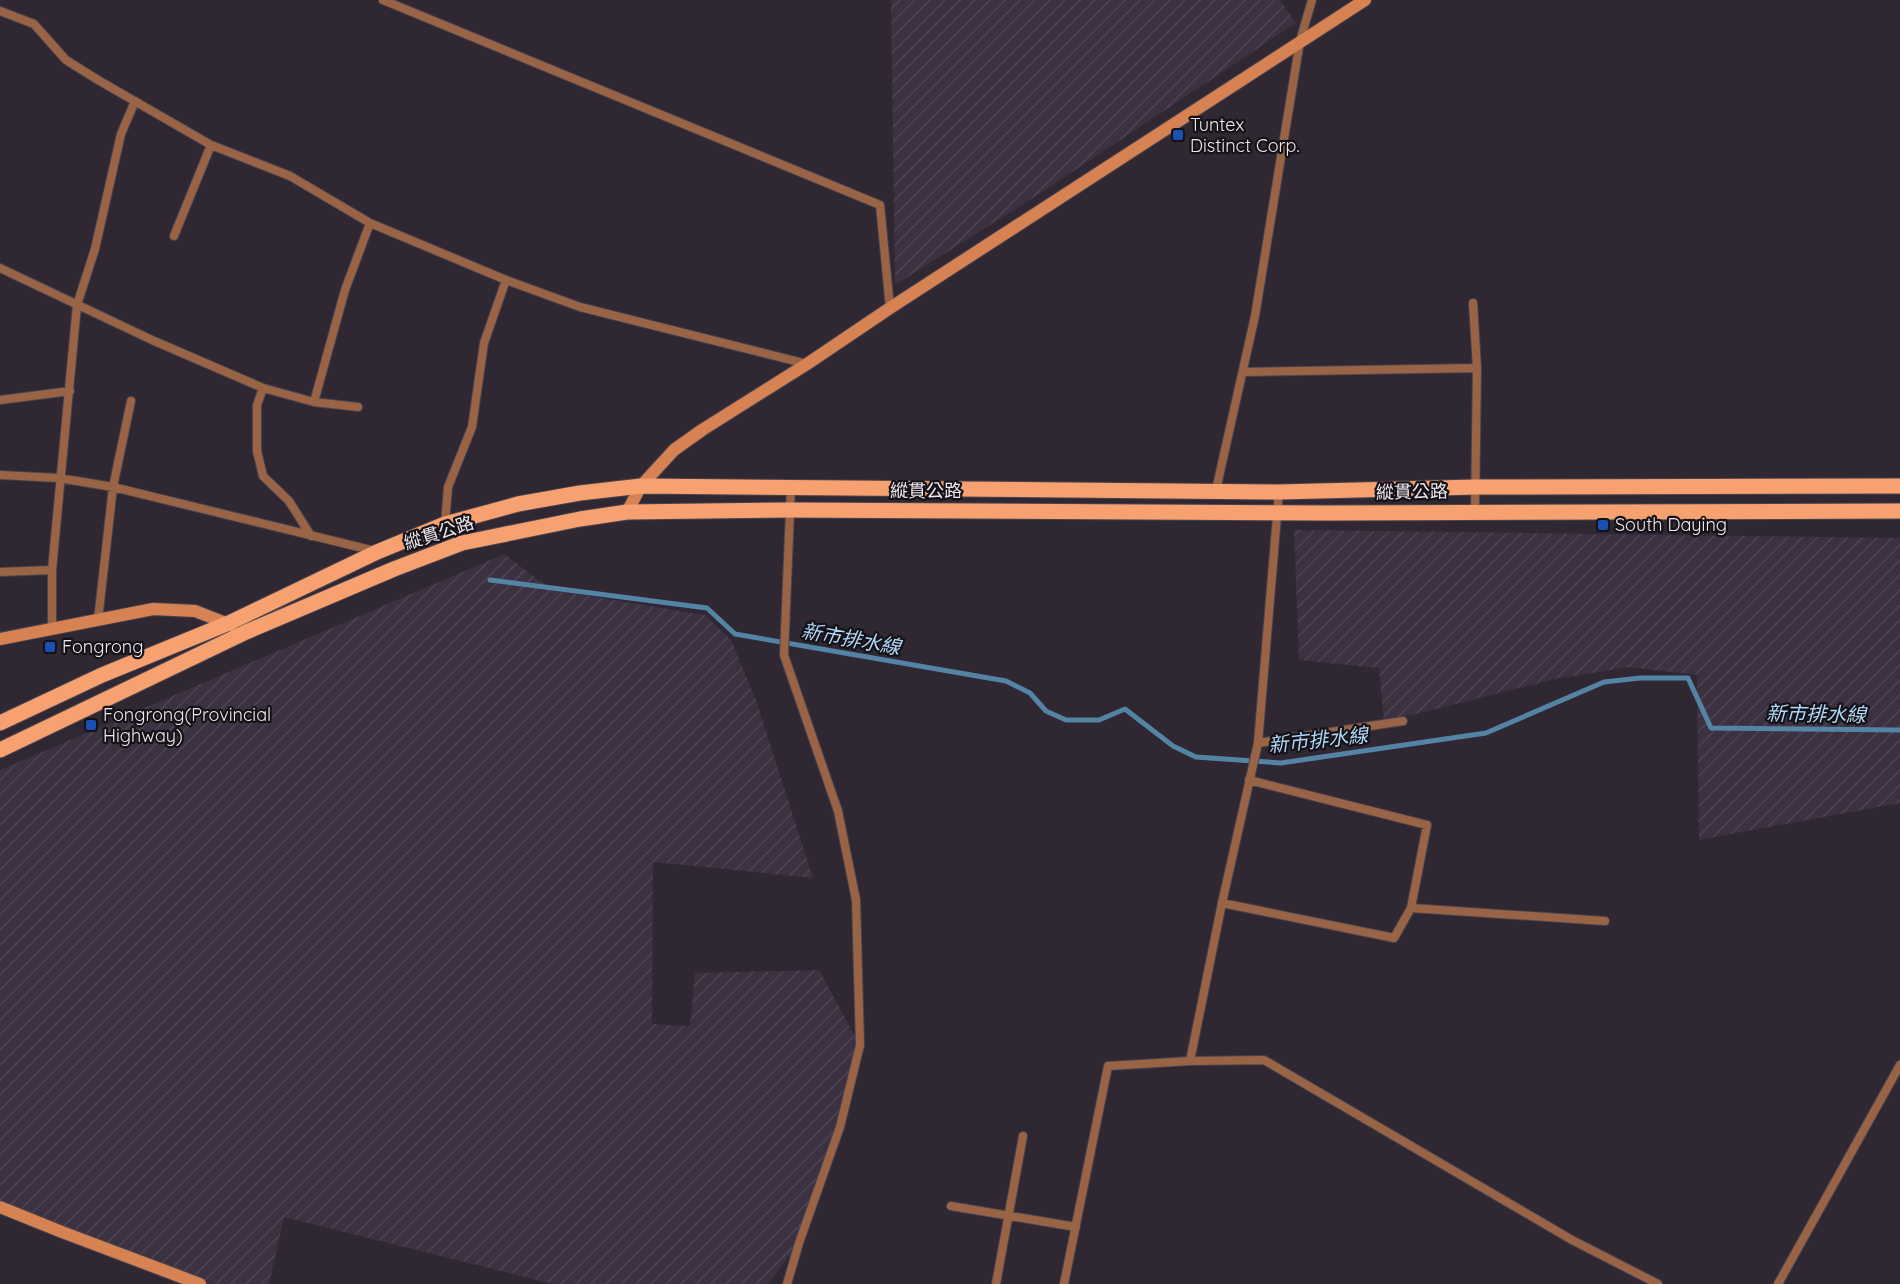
<svg xmlns="http://www.w3.org/2000/svg" width="1900" height="1284" viewBox="0 0 1900 1284" font-family="Quicksand,'Noto Sans TC',sans-serif">
  <style>
    .industrial { fill: url(#industrial-furrows) }
    .lines { fill: none; stroke-linecap: round; stroke-linejoin: round }
    .stream { stroke: #5384a4; stroke-width: 5 }
    .lane-casing { stroke: #4a434d; stroke-width: 10 }
    .secondary-casing { stroke: #4a434d; stroke-width: 14 }
    .primary-casing { stroke: #4a434d; stroke-width: 17 }
    .lane { stroke: #996446; stroke-width: 8 }
    .secondary { stroke: #d68252; stroke-width: 12 }
    .primary { stroke: #f8a170; stroke-width: 15 }
    .transit-dot { fill: #1a4fb4; stroke: #151217; stroke-width: 2 }
    .labels { text-anchor: middle; stroke-width: 4.5; stroke-linejoin: round; paint-order: stroke }
    .poi-label { font-size: 18px; fill: #eee9f0; stroke: #151217; text-anchor: start }
    .street-label { font-size: 18px; fill: #eee9f0; stroke: #151217 }
    .water-label { font-size: 20px; font-style: italic; fill: #afd7f6; stroke: #151217 }
  </style>
  <defs>
    <pattern id="industrial-furrows" width="10" height="10" patternUnits="userSpaceOnUse" patternTransform="scale(1.5)"><rect width="10" height="10" fill="#3b3141"/><path d="M-1 1l2-2M0 10L10 0M9 11l2-2" fill="none" stroke="#4e4554"/></pattern>
  </defs>
  <rect width="100%" height="100%" fill="#2f2833"/>
  <path class="industrial" d="M891 0H1280L1296 23 1042 192 895 285Z
    M1294 530 1900 538V803L1699 840 1697 675 1630 667 1555 679 1384 722 1379 668 1299 660Z
    M504 554 552 590 705 615 731 640 756 700 813 878 653 862 652 1024 690 1026 695 973 819 970 860 1045 840 1127 799 1243 768 1284H553L284 1217 269 1284H206L0 1204V770Z"/>
  <g class="lines">
    <path class="stream" d="M490 580 707 608 735 634 1006 681 1030 693 1046 711 1066 720H1099L1125 709 1173 746 1196 757 1281 763 1486 733 1604 682 1640 678H1688L1711 728 1900 730"/>
    <g class="lane-casing">
      <path id="lane" d="M383 0 880 205 890 308
        M0 11 34 24 66 60 98 80 211 145 290 176 370 223 506 280 580 307 807 364
        M174 236 211 145
        M0 268 152 340 263 388 314 402 358 407
        M1473 303 1477 368 1475 511
        M1243 372 1477 368
        M263 388 257 405V451L263 476 289 501 311 536
        M0 400 70 391
        M314 402 345 290 370 223
        M0 475 59 478 113 487 375 551
        M1216 490 1255 316 1300 41 1312 0
        M445 524 448 487 472 427 484 343 506 280
        M0 572 52 570
        M98 620 113 487 131 401
        M52 630V570L77 305 95 249 121 134 135 101
        M1258 743 1403 721
        M1222 903 1394 938 1411 908 1427 825 1249 780
        M1411 908 1605 921
        M1190 1061 1222 903 1258 743 1279 492
        M951 1206 1076 1227
        M787 1284 799 1243 840 1127 860 1045 856 900 838 811 784 655 791 487
        M996 1284 1023 1136
        M1064 1284 1108 1066 1190 1061 1264 1060 1572 1240 1658 1284
        M1778 1284 1900 1065"/>
    </g>
    <g class="secondary-casing">
      <path id="secondary" d="M627 512 641 486 674 450 702 430 807 364 890 308 1365 0
        M0 639 153 609 195 611 231 625
        M0 1207 62 1232 200 1284"/>
    </g>
    <g class="primary-casing">
      <path id="primary" d="M0 723 102 675 229 623 377 552 445 524 518 504 580 493 641 486 1279 492 1476 487 1900 486
        M0 750 246 632 394 569 462 543 580 519 627 512 790 510 1330 513 1900 511"/>
    </g>
    <use href="#lane" class="lane"/>
    <use href="#secondary" class="secondary"/>
    <use href="#primary" class="primary"/>
  </g>
  <g class="transit-dot">
    <rect x="1172" y="129" width="12" height="12" rx="3"/>
    <rect x="1597" y="519" width="12" height="12" rx="3"/>
    <rect x="44" y="641" width="12" height="12" rx="3"/>
    <rect x="85" y="719" width="12" height="12" rx="3"/>
  </g>
  <g class="labels">
    <g class="poi-label">
      <text x="1190" y="131">Tuntex<tspan x="1190" dy="21">Distinct Corp.</tspan></text>
      <text x="1615" y="531">South Daying</text>
      <text x="62" y="653">Fongrong</text>
      <text x="103" y="721">Fongrong(Provincial<tspan x="103" dy="21">Highway)</tspan></text>
    </g>
    <g class="street-label">
      <text x="926" y="497">縱貫公路</text>
      <text transform="translate(1412 492) rotate(-1)" y="6">縱貫公路</text>
      <text transform="translate(439 533) rotate(-18)" y="6">縱貫公路</text>
    </g>
    <g class="water-label">
      <text transform="translate(851 639) rotate(10)" y="7">新市排水線</text>
      <text transform="translate(1816 714) rotate(1)" y="7">新市排水線</text>
      <text transform="translate(1318 740) rotate(-6)" y="7">新市排水線</text>
    </g>
  </g>
</svg>
